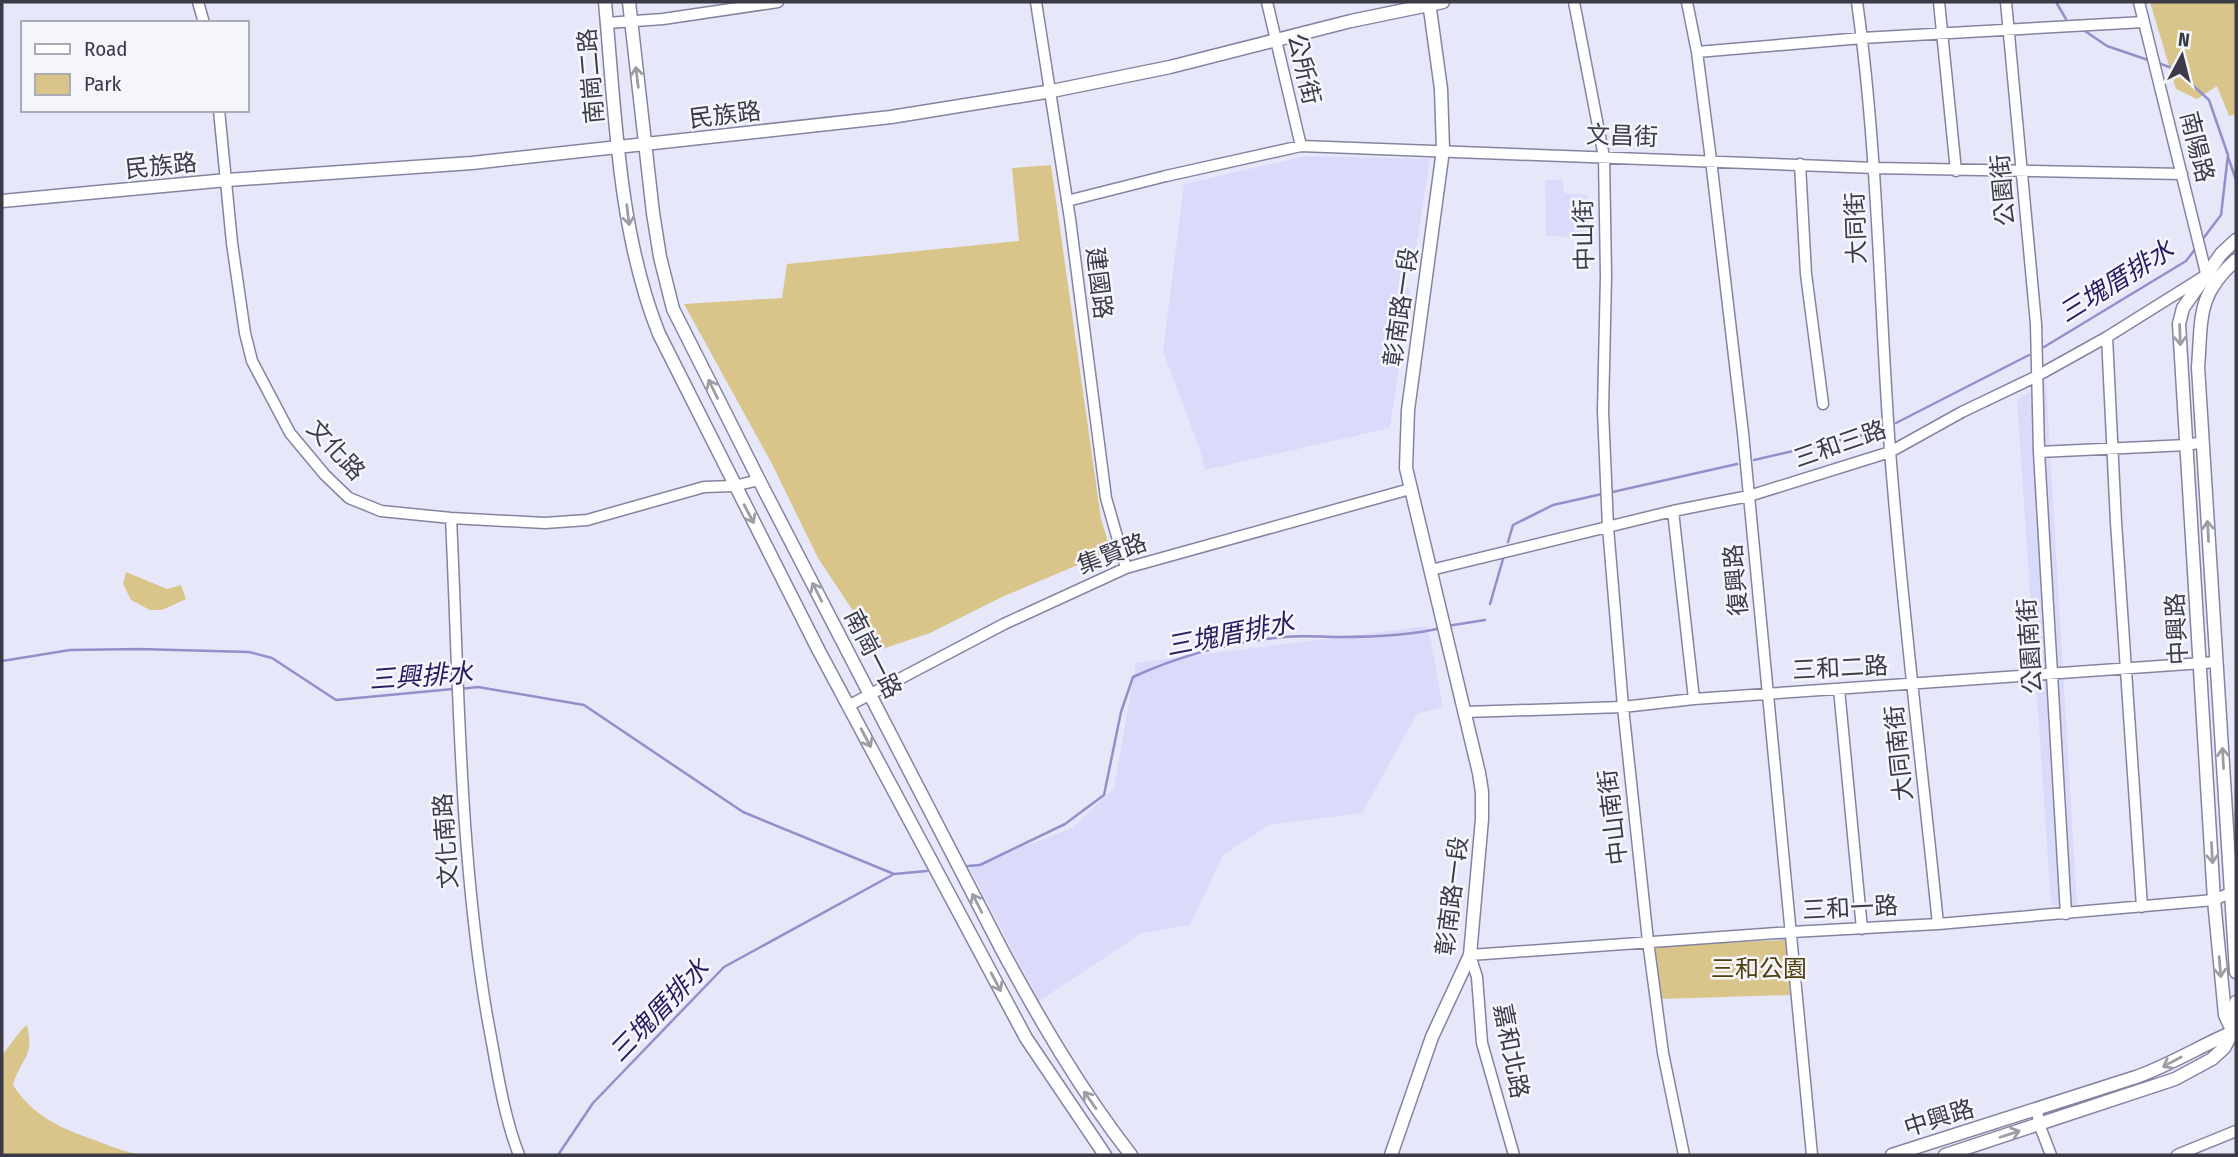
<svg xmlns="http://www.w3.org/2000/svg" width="2238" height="1157" viewBox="0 0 2238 1157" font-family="'Fira Sans Condensed','Noto Sans TC',sans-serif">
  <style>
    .built { fill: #dadbfa }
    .green { fill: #d9c489 }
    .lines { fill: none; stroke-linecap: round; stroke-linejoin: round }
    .stream { stroke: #9190cb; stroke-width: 2.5 }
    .minor-casing { stroke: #8384a0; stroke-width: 13 }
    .major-casing { stroke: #8384a0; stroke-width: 15 }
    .minor { stroke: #fff; stroke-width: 10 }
    .major { stroke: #fff; stroke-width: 12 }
    .oneway { stroke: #9d9da3 }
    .labels { text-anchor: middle; stroke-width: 5; stroke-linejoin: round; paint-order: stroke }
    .street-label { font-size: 24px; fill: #3b3b47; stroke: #f5f6fc }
    .park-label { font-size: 24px; fill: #50400d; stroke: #f5f6fc }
    .water-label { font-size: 26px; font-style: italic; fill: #281c61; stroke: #f5f6fc }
  </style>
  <rect width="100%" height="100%" fill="#e7e7fa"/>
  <path class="built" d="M1306 156 1430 159 1414 261 1402 266 1399 281 1410 290 1390 428 1205 470 1200 450 1163 351 1184 184Z
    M1545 180H1563L1564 193 1588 195 1591 238 1546 236Z
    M2046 382 2077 906 2051 905 2017 400Z
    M1428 626 1443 707 1417 714 1362 813 1269 825 1223 855 1190 925 1142 933 1039 1001 969 867 1072 828 1114 788 1136 663Z"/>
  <path class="green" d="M2150 2H2236V114L2229 116 2217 86 2197 99 2176 89Z
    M1051 165 1101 519 1111 551 1002 597 930 633 879 650 818 558 772 464 684 304 782 298 787 264 1019 241 1012 168Z
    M126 572 167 589 181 585 186 599 162 610H150L131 600 123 584Z
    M1786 940 1790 995 1659 999 1653 946Z
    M27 1025C35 1058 21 1057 13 1085 33 1117 63 1129 97 1141 113 1147 127 1153 144 1155H2V1055C11 1045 17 1033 27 1025Z"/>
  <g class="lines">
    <path class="stream" d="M2056 2 2066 19
      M2085 31 2107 46 2148 60
      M2158 63 2175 69 2209 100 2228 155 2221 215 2202 240
      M2228 157 2236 180
      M2044 347 2186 261 2196 248
      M1896 423 2029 355
      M1754 460 1881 431
      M1608 493 1737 464
      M1508 542 1513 525 1553 505 1602 494
      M1490 604 1503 559
      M1447 626 1485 620
      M2 661 70 650 138 649 249 652 272 658 336 700 453 689
      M459 689 478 687 584 705 743 812 894 874
      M968 866 980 865 1065 824 1104 795 1121 712 1133 677C1181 655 1232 642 1284 637 1302 635 1321 637 1339 637 1373 637 1408 636 1441 628
      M558 1155 593 1103 724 967 894 874 927 871"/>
    <g class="minor-casing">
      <path id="minor" d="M198 2 204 23
        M1036 2 1070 219 1106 498 1126 568
        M1267 2 1301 146
        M1574 2 1604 157 1606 276 1603 411 1608 527 1623 707 1648 941 1663 1053 1684 1155
        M1687 2 1697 52 1711 160 1743 433 1812 1155
        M1857 2C1878 150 1879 300 1890 450 1902 608 1922 766 1938 924
        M1939 2 1956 171
        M2006 2 2036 324 2039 452 2066 914
        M2139 2 2207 277
        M607 23 663 19 778 2
        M1697 52 1862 38 2144 22
        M219 110 232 243 245 333 252 361 290 433 325 475 349 498 381 511 451 518 545 523 587 520 704 487 734 486 759 480
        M1800 164 1806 274 1823 404
        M1067 201 1166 176 1301 146 1875 168 2182 174
        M2107 337 2116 522 2142 907
        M2039 452 2187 445 2203 442
        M1673 511 1694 699
        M451 518C459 684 459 851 487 1016 496 1062 502 1111 519 1155
        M1431 570 1673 511 1749 496 1890 452 1962 412 2037 376 2107 337 2203 277
        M1839 689 1862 929
        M848 706 1004 624 1126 568 1410 489
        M1465 712 1623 707 1694 699 2217 662
        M2037 1110 2039 1124 2051 1155
        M1514 1155 1482 1043 1477 977 1470 955 1792 932 1938 924 2214 900 2230 893
        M2177 1155 2236 1131"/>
    </g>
    <g class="major-casing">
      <path id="major" d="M605 2C615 110 618 232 659 334L819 651 1026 1038 1105 1155
        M629 2 653 213 660 257 673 309 759 480 1002 950C1041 1022 1081 1091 1131 1155
        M2 201 227 180 472 163 891 117 1052 91 1170 67 1351 21 1443 2
        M2236 260C2196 295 2202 319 2198 367L2236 972
        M2233 1032 2225 1015 2214 900 2179 324 2183 308 2221 254 2236 240
        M1391 1155 1432 1037 1470 955 1482 819V792L1479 773 1406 468 1408 410 1443 150 1441 89 1429 2
        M1892 1155 2136 1077C2170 1065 2200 1046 2233 1032
        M1945 1155 2175 1079 2212 1059 2224 1048 2233 1032 2236 1002"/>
    </g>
    <use href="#minor" class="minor"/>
    <use href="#major" class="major"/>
  </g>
  <defs><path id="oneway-shaft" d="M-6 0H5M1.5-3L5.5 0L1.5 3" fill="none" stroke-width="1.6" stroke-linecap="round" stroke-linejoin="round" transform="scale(1.75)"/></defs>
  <g class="oneway">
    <use href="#oneway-shaft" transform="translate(637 77) rotate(-97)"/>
    <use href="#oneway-shaft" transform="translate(628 215) rotate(83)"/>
    <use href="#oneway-shaft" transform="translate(2180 335) rotate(88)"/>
    <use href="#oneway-shaft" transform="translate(713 389) rotate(-116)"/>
    <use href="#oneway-shaft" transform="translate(749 514) rotate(62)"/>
    <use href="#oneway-shaft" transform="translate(2208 531) rotate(-93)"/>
    <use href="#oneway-shaft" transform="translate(817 592) rotate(-117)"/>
    <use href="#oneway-shaft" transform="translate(866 738) rotate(62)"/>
    <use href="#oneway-shaft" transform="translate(2223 758) rotate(-93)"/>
    <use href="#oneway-shaft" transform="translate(2212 853) rotate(87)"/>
    <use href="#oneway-shaft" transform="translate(977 903) rotate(-117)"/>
    <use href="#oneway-shaft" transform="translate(2220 967) rotate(85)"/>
    <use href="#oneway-shaft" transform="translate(996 982) rotate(62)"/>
    <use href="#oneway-shaft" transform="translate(2172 1062) rotate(152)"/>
    <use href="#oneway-shaft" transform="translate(1090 1100) rotate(-125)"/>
    <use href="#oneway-shaft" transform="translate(2010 1134) rotate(-18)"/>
  </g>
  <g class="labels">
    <g class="street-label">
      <text transform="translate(1304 69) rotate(77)" y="8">公所街</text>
      <text transform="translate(591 76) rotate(-95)" y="8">南崗二路</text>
      <text transform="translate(725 115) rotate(-7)" y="8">民族路</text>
      <text transform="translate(1622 136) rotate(2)" y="8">文昌街</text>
      <text transform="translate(2197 147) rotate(76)" y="8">南陽路</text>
      <text transform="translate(161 166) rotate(-6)" y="8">民族路</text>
      <text transform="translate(2003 190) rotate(-95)" y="8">公園街</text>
      <text transform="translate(1856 228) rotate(-92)" y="8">大同街</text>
      <text transform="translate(1584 235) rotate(-91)" y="8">中山街</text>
      <text transform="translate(1099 283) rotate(83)" y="8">建國路</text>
      <text transform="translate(1401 307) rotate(-82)" y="8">彰南路一段</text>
      <text transform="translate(1840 444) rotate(-19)" y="8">三和三路</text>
      <text transform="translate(336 450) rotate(47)" y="8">文化路</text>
      <text transform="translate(1112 554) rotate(-21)" y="8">集賢路</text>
      <text transform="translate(1736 580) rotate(-95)" y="8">復興路</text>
      <text transform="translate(2177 629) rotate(-93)" y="8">中興路</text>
      <text transform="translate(2030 646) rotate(-94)" y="8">公園南街</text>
      <text transform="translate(873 654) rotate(63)" y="8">南崗一路</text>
      <text transform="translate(1840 668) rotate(-3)" y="8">三和二路</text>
      <text transform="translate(1899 753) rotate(-96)" y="8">大同南街</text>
      <text transform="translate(1613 817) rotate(-97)" y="8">中山南街</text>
      <text transform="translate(446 841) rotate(-94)" y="8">文化南路</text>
      <text transform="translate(1452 896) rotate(-83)" y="8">彰南路一段</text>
      <text transform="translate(1850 908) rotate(-3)" y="8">三和一路</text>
      <text transform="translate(1511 1051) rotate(79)" y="8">嘉和北路</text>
      <text transform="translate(1939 1118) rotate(-17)" y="8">中興路</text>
    </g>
    <g class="park-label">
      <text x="1759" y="977">三和公園</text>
    </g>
    <g class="water-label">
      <text transform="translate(2116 281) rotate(-32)" y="9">三塊厝排水</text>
      <text transform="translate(1230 634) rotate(-11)" y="9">三塊厝排水</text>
      <text transform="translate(421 676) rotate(-4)" y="9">三興排水</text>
      <text transform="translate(659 1010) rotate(-46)" y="9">三塊厝排水</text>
    </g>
  </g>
  <rect width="2238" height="1157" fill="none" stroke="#3b3b47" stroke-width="7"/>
  <rect x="21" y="21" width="228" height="91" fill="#f5f6fc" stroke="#ababb4" stroke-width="2"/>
  <rect x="35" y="44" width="35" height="10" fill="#ffffff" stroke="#ababb4" stroke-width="2"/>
  <text x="84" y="56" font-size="21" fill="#3b3b47">Road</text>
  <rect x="35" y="74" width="35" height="21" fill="#d9c489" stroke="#ababb4" stroke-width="2"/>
  <text x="84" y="91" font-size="21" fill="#3b3b47">Park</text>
  <g transform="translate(2182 56) rotate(7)" stroke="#f5f6fc" stroke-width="5" paint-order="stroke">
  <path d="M0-5L12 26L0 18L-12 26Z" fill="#3b3b47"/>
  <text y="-10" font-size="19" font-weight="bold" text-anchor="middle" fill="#3b3b47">N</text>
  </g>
</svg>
